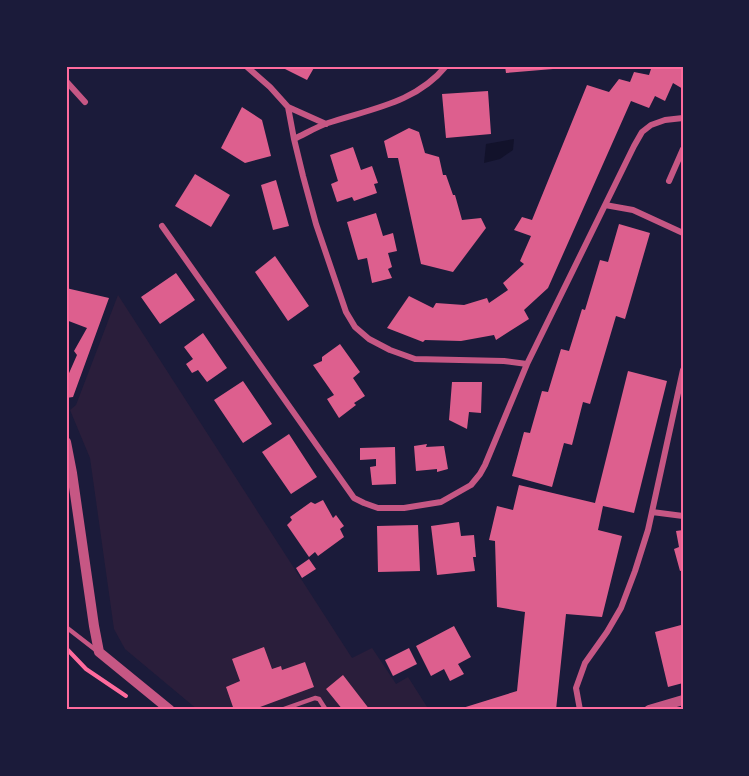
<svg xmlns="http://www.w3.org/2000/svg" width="749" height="776" viewBox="0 0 749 776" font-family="'PT Sans Narrow',sans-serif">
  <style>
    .green { fill: #2a1e3b }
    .water { fill: #12122b }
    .building { fill: #dd5f8e }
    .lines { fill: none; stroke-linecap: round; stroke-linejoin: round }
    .path { stroke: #ff6b9d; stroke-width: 4 }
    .service { stroke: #c65784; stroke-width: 4.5 }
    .minor { stroke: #c65784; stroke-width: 6 }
    .tertiary { stroke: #c65784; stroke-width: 10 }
    .neatline { fill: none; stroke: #ff6b9d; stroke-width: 2 }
  </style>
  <rect width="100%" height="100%" fill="#1b1b3a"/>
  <path class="green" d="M118 295 352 658 372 648 396 684 408 677 429 710H198L125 649 114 629 90 458 70 410 76 405Z"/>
  <path class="water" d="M514 139 513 150 500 159 484 163 486 144Z"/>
  <path class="building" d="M279 66H315L307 80Z
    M505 66H553V69L506 73Z
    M652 66H683V89L673 83 665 101 655 96 649 108 631 101 548 288 524 310 529 319 496 340 494 335 461 341 425 340 423 342 387 328 409 296 433 308 436 303 464 305 487 298 489 303 508 290 503 283 524 264 520 261 531 236 514 230 522 217 532 220 587 85 609 92 619 79 630 82 634 72 649 75Z
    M488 91 491 134 446 138 442 94Z
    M242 107 262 120 271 156 245 163 221 148Z
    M409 128 419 132 425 153 439 157 443 175H446L453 195H455L462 220 481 218 486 228 453 272 421 264 398 158H388L384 141Z
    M353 147 361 170 372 166 378 183 374 184 377 193 354 201 352 197 337 202 331 184 338 181 330 155Z
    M195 174 230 195 211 227 175 206Z
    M276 180 289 226 273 230 261 185Z
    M376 213 383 236 393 233 397 251 388 253 392 267 388 269 392 278 372 283 367 258 358 260 347 222Z
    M619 224 650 233 625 319 616 316 590 404 583 402 572 445 564 443 552 487 512 476 524 432 530 433 542 391 548 392 561 349 569 351 582 309 585 310 600 260 608 262Z
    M275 256 309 306 288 321 255 272Z
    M176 273 195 300 160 324 141 297Z
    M66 288 109 298 73 397 66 398V380L77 355 74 351 87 328 66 320Z
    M203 333 227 368 207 382 198 370 192 373 186 364 193 359 184 347Z
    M340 344 360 372 353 378 365 396 354 403 356 405 339 418 327 399 334 395 313 365 322 361V357Z
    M628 371 667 381 634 513 603 506 598 530 622 536 602 617 566 614 556 710H456L517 691 525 612 497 607 495 541 489 540 497 506 513 510 519 485 595 503Z
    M243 381 272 424 243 443 214 400Z
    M452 382H482L481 413 469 412 467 429 449 420Z
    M289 434 317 477 291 494 262 452Z
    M427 444 426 447 444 446 448 469 437 472V469L416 471 414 446Z
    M395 447 396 484 372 485 370 467 376 466V459L360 460V448Z
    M323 500 333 518 336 515 344 526 340 529 344 537 318 556 315 552 309 557 287 525 292 520 290 517 311 502 315 504Z
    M459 522 461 536 474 535 476 557H473L475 571 437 575 431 526Z
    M418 525 420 571 378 572 377 526Z
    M683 530V570L680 571 674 549 679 547 676 531Z
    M309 559 316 569 302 578 296 568Z
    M681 625 683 632V683L668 687 655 632Z
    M454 626 471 657 458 664 464 674 450 681 444 669 431 676 416 646Z
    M264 647 272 669 281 666 282 670 305 662 314 687 252 710H234L226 687 240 681 232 659Z
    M409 648 417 664 393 676 385 660Z
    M343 675 370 710H343L326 689Z"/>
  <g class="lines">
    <path class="path" d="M66 648 86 669 126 696"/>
    <path class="service" d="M66 627 97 651
      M281 710 315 698 319 699 326 710"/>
    <path class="minor" d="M246 66 270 87 288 107 294 139 303 176 316 224 346 312 355 327 369 339 390 350 415 359 504 361 527 364
      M66 81 85 102
      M288 107 326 124
      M294 139C305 134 316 127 328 123 370 109 416 103 446 66
      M669 181 683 149
      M605 205 633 210 683 233
      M162 226 354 498 364 503 378 508H404L441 502 471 485 480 474 485 465 527 364 634 146 642 132 651 125 665 120 683 118
      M652 512 683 516
      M580 710 576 688 585 663 607 632 621 608 635 571 648 530 683 370"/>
    <path class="tertiary" d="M66 442 72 473 94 626 99 652 170 710
      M649 710 683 700"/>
  </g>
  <rect width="749" height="776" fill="none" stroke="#1b1b3a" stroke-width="135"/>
  <rect x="68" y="68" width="614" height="640" class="neatline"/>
</svg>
